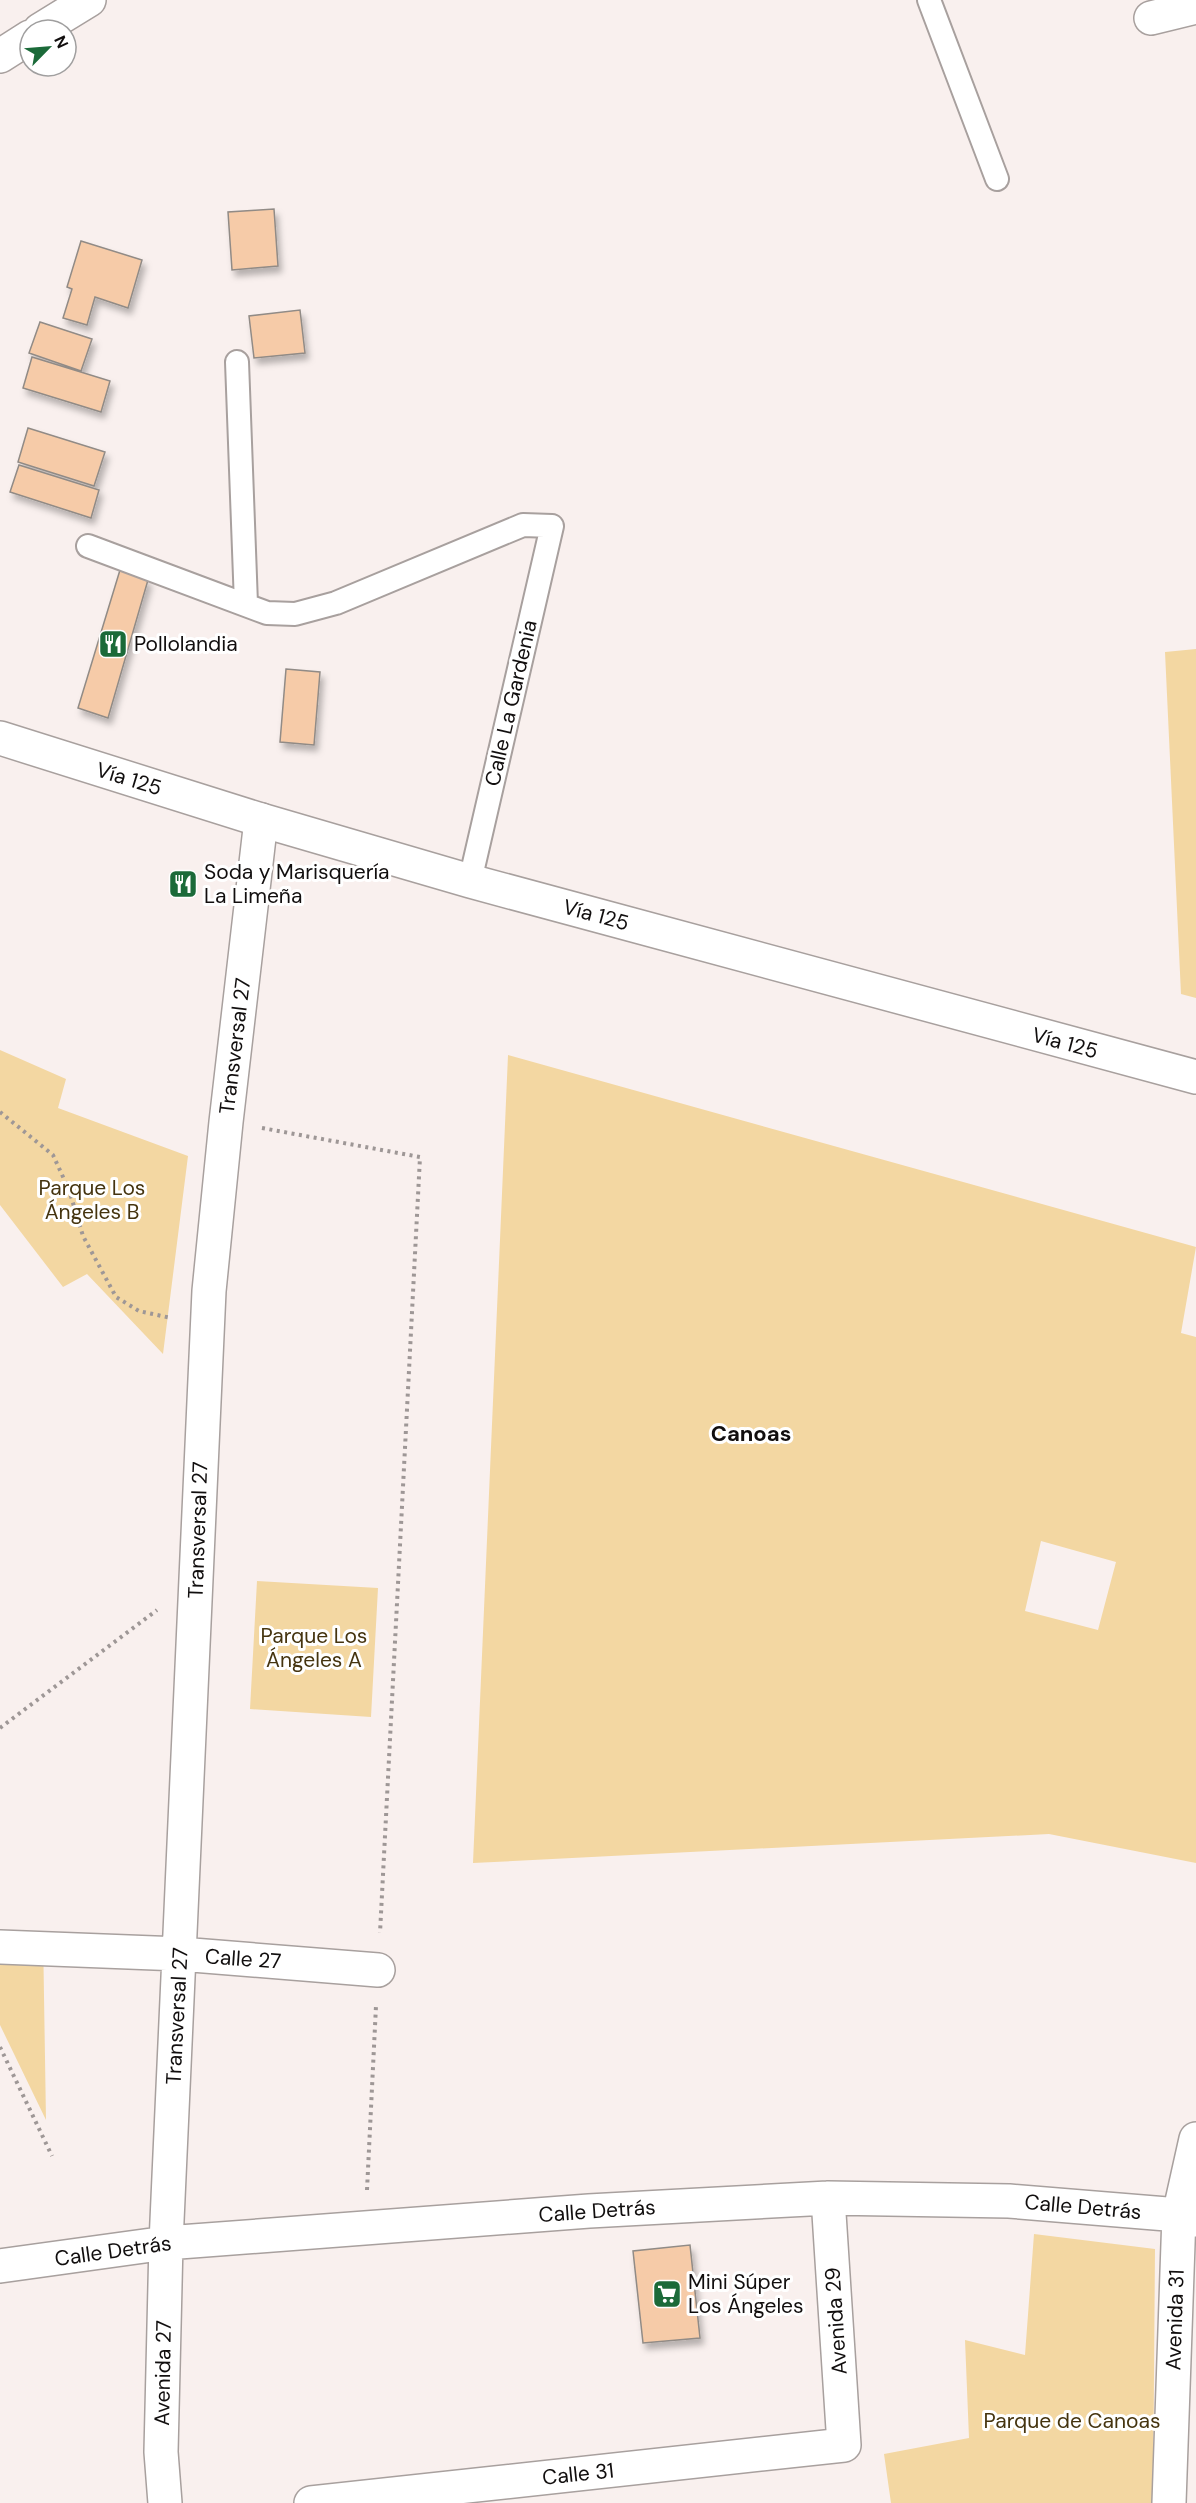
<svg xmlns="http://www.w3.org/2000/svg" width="1196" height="2503" viewBox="0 0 1196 2503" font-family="'DM Sans',sans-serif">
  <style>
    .green { fill: #f3d7a2; fill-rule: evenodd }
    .building { fill: #f6cba8; stroke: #918b86; stroke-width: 1.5; filter: url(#shadow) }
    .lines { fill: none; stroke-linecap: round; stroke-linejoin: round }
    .lane-casing { stroke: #a8a09e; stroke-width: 26 }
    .street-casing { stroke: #a8a09e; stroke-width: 36 }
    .secondary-casing { stroke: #a8a09e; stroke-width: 36 }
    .path { stroke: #9e9796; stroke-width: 4; stroke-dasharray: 3 4.5; stroke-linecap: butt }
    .lane { stroke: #fff; stroke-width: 22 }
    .street { stroke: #fff; stroke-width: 33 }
    .secondary { stroke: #fff; stroke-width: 33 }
    .labels { text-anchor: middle; stroke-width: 6; stroke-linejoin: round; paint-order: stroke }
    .poi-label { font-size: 21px; fill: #110e0e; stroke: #fff; text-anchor: start }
    .street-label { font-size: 21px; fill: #110e0e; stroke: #fff }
    .park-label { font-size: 21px; fill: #45340f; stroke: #fff }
    .neighbourhood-label { font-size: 22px; font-weight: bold; fill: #110e0e; stroke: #fff }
  </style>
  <defs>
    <filter id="shadow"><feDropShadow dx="3.5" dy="6" stdDeviation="3" flood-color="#0004"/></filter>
  </defs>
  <rect width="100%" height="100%" fill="#f9f0ee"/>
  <path class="green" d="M1196 649V998L1181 994 1165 652Z
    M0 1050 66 1079 58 1108 188 1156 163 1354 87 1274 63 1287 0 1205Z
    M508 1055 1196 1247 1181 1333 1196 1337V1863L1049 1834 473 1863ZM1041 1541 1116 1562 1098 1630 1025 1611Z
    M257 1581 378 1588 371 1717 250 1709Z
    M0 1933H43L46 2120 0 2025Z
    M1034 2234 1155 2249 1153 2503H891L884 2454 969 2438 965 2340 1025 2355Z"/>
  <path class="building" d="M274 209 278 266 232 270 228 212Z
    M81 241 142 260 128 308 95 297 87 325 63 318 72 289 67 287Z
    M300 310 305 353 254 358 249 316Z
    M40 322 92 339 81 371 29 353Z
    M32 357 110 381 101 412 23 388Z
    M28 428 105 452 94 486 18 462Z
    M19 465 99 490 91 518 10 492Z
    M120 570 148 580 108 718 78 708Z
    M286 669 320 672 314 745 280 742Z
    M690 2245 700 2338 643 2343 633 2251Z"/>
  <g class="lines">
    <g class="lane-casing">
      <path id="lane" d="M929 0 997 179
        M237 362 246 604
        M88 546 267 613 295 614 336 603 523 525 552 526 470 881"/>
    </g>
    <g class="street-casing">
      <path id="street" d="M1151 18 1196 7
        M40 30 89 0
        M0 56 30 37
        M0 1947 180 1954 378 1970
        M0 2266 166 2243 589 2211 828 2198 1009 2201 1179 2215 1196 2220
        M165 2503 161 2452 166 2243 209 1291 226 1122 261 820
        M311 2503 844 2445 828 2198
        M1169 2503 1179 2215 1196 2139"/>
    </g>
    <g class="secondary-casing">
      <path id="secondary" d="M0 738 261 820 470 881 1196 1077"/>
    </g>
    <path class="path" d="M0 1112 53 1155 69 1190 83 1236 116 1297 139 1311 171 1318
      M262 1128 420 1157 380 1933
      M0 1728 157 1610
      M0 2047 52 2156
      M367 2190 376 2006"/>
    <use href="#lane" class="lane"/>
    <use href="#street" class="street"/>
    <use href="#secondary" class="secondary"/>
  </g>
  <defs>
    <g id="restaurant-square" transform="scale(1.5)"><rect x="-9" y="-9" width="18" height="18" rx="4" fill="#1b6a39" stroke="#fff"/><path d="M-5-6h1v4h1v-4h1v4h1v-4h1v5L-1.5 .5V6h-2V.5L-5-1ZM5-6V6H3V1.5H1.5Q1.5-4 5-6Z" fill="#fff"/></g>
    <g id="supermarket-square" transform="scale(1.5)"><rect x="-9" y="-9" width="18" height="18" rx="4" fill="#1b6a39" stroke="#fff"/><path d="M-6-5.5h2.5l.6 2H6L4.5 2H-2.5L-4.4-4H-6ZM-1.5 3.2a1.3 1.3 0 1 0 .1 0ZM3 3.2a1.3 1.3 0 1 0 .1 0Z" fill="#fff"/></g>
  </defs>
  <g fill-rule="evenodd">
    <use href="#restaurant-square" x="113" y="644"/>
    <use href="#restaurant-square" x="183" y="884"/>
    <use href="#supermarket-square" x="667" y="2294"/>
  </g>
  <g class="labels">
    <g class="poi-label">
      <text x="134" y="651">Pollolandia</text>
      <text x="204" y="879">Soda y Marisquería<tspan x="204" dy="24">La Limeña</tspan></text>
      <text x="688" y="2289">Mini Súper<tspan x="688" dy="24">Los Ángeles</tspan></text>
    </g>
    <g class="street-label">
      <text transform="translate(511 703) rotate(-77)" y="7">Calle La Gardenia</text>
      <text transform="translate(129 779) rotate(17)" y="7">Vía 125</text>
      <text transform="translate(596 915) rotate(15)" y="7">Vía 125</text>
      <text transform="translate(1065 1043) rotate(15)" y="7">Vía 125</text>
      <text transform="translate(235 1046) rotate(-83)" y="7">Transversal 27</text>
      <text transform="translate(198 1530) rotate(-88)" y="7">Transversal 27</text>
      <text transform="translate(243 1959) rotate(4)" y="7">Calle 27</text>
      <text transform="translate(177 2016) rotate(-87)" y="7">Transversal 27</text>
      <text transform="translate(1083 2207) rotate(5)" y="7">Calle Detrás</text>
      <text transform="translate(597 2211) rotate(-4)" y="7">Calle Detrás</text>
      <text transform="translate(113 2251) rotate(-8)" y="7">Calle Detrás</text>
      <text transform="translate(1175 2320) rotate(-88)" y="7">Avenida 31</text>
      <text transform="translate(836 2321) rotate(-94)" y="7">Avenida 29</text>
      <text transform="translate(163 2373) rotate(-89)" y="7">Avenida 27</text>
      <text transform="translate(578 2474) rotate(-6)" y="7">Calle 31</text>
    </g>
    <g class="park-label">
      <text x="92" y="1195">Parque Los<tspan x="92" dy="24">Ángeles B</tspan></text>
      <text x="314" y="1643">Parque Los<tspan x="314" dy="24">Ángeles A</tspan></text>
      <text x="1072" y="2428">Parque de Canoas</text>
    </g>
    <g class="neighbourhood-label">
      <text x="751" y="1441">Canoas</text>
    </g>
  </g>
  <g transform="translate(48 48) rotate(65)"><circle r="28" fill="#ffffff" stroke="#a09f9f" stroke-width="1.5"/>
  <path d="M0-4.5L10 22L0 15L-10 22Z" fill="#1b6a39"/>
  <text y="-9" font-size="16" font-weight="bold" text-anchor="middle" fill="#110e0e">N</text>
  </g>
</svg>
